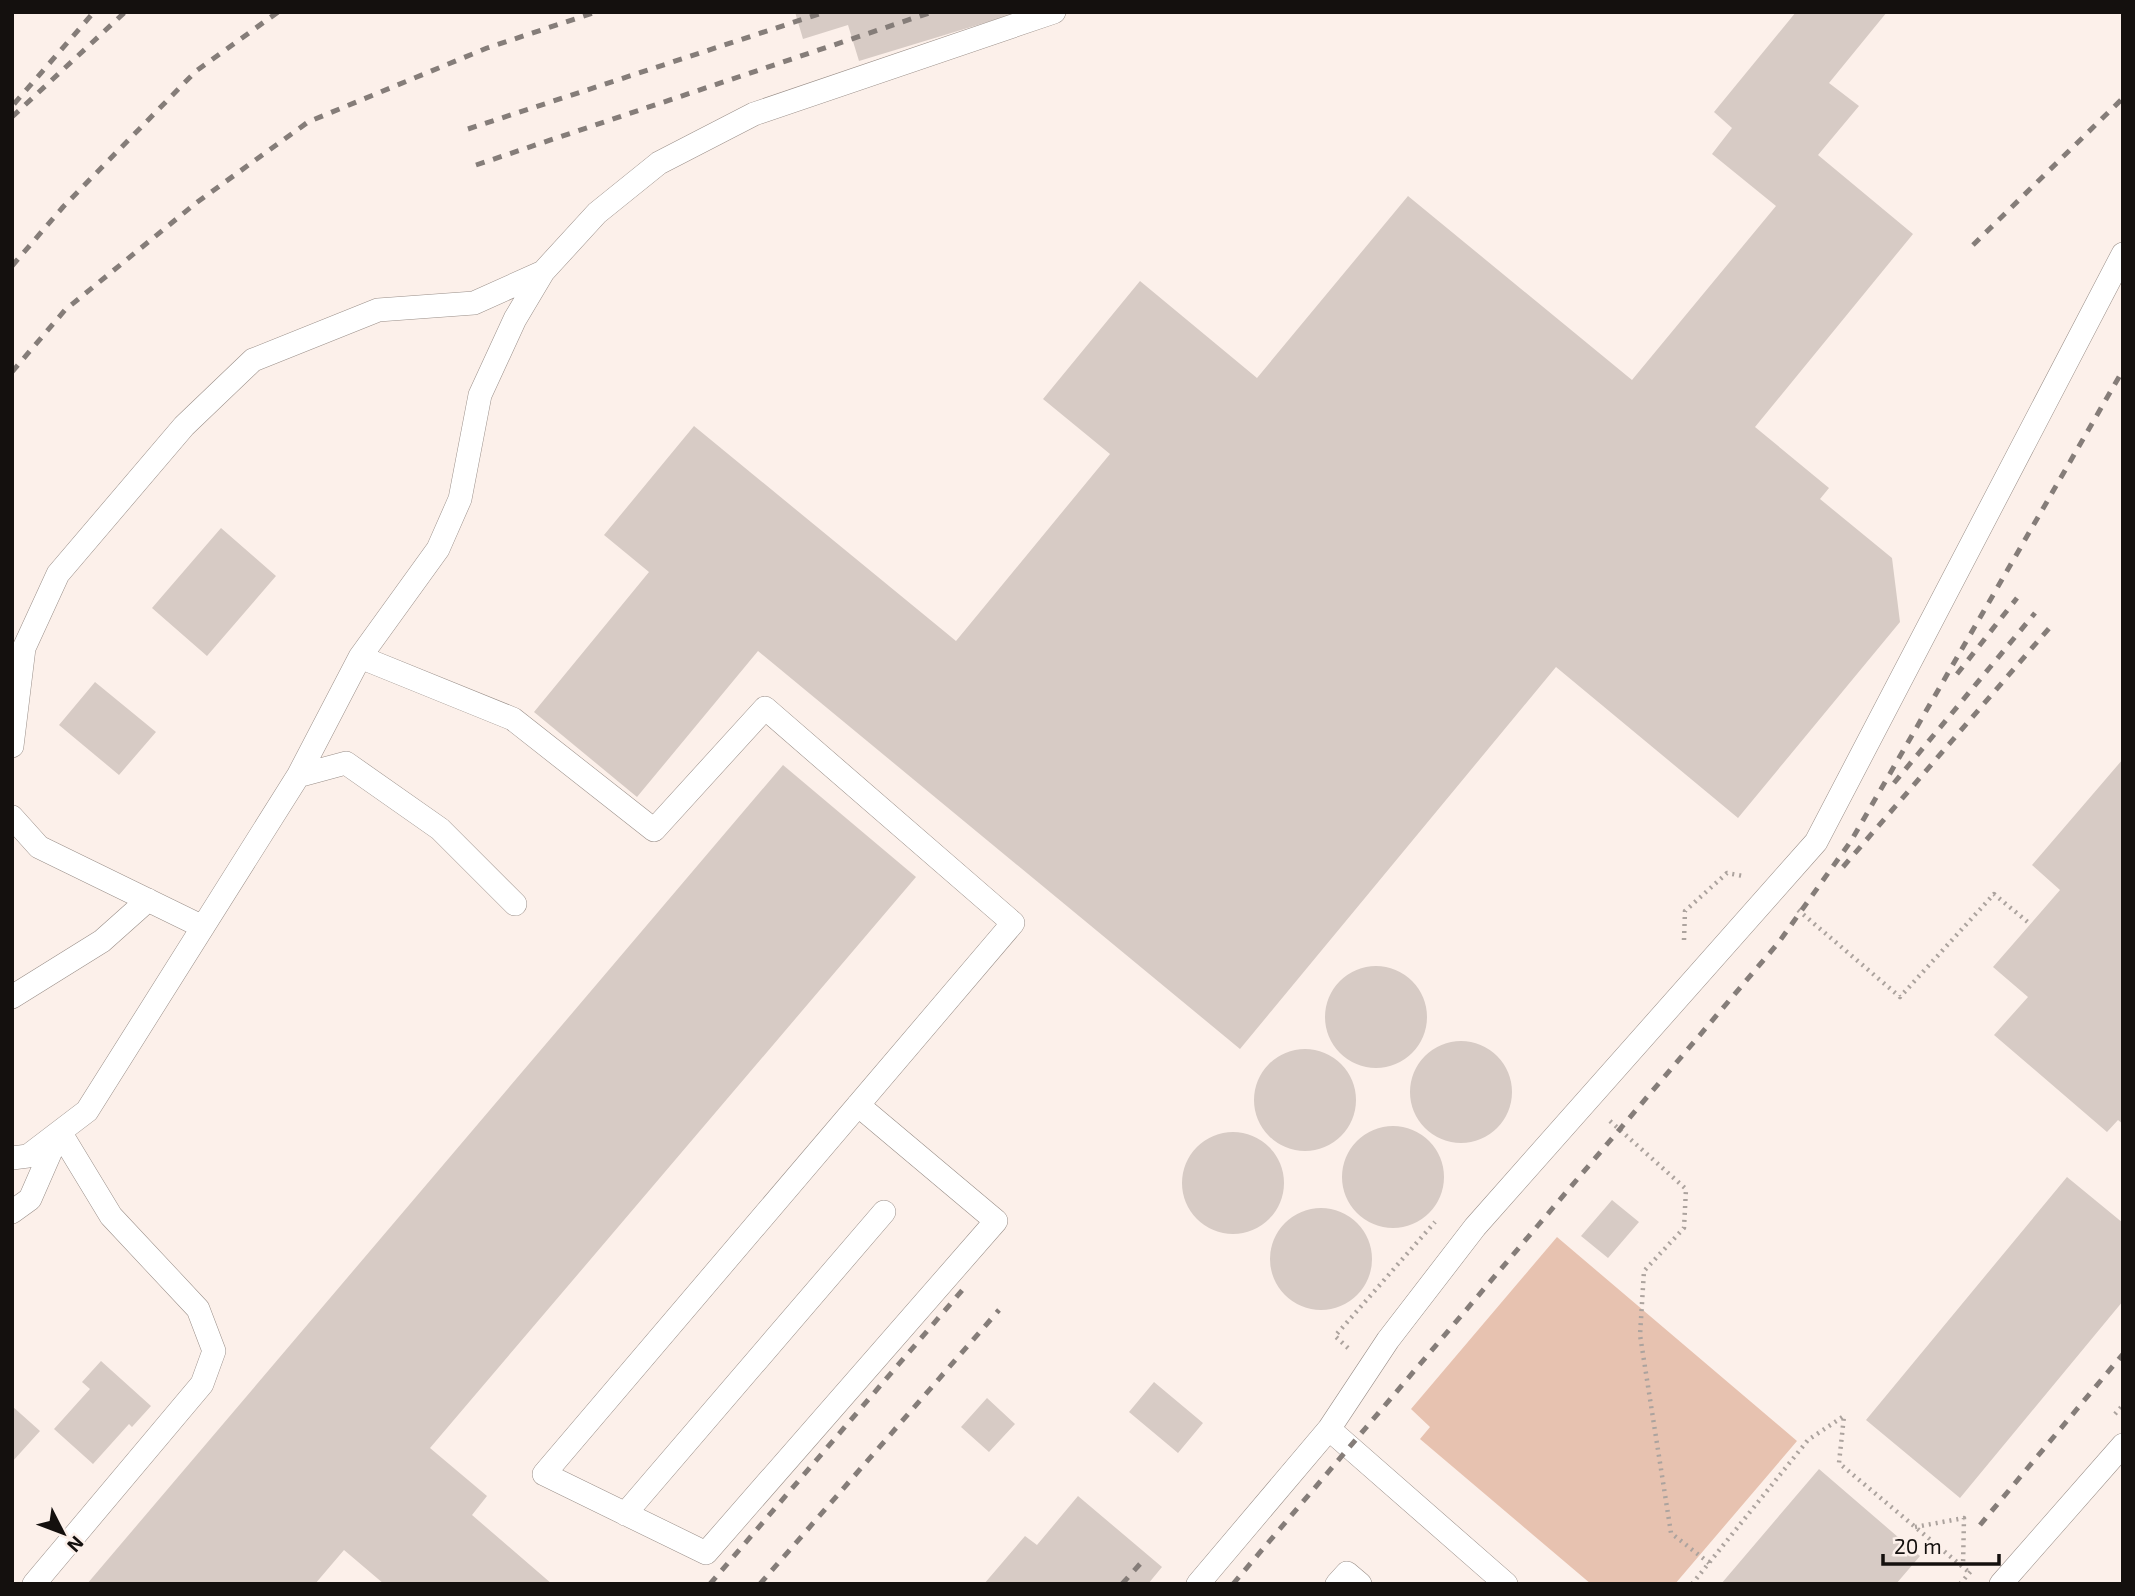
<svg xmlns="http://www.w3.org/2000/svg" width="2135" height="1596" viewBox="0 0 2135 1596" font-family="'Exo 2',sans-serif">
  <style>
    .green { fill: #e7c2b0 }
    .building { fill: #d7cbc5 }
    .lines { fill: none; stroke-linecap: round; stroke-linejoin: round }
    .lane-casing { stroke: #998e88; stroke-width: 24 }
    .path { stroke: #aca39e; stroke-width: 4.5; stroke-dasharray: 2 5; stroke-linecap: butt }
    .lane { stroke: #fff; stroke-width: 23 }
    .rail { stroke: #857d79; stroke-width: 5; stroke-dasharray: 9 9; stroke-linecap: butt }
  </style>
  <rect width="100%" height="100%" fill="#fcf0ea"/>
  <path class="green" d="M1557 1237 1797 1441 1675 1584H1591L1420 1439 1430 1427 1411 1409Z"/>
  <path class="building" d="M795 12H1017V13L859 61 848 25 803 39Z
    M1796 12H1887L1829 83 1859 106 1818 155 1913 234 1755 427 1829 488 1820 499 1892 558 1900 622 1738 818 1556 667 1240 1049 758 651 637 797 534 712 649 572 604 535 694 426 956 641 1110 454 1043 399 1140 281 1257 378 1408 196 1632 380 1776 206 1712 154 1732 128 1714 112Z
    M221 528 276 576 207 656 152 608Z
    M95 682 156 732 119 775 59 725Z
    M2123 759V1124L2118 1120 2107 1132 1994 1035 2028 997 1993 967 2060 890 2032 865Z
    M783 765 916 877 430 1448 487 1496 472 1515 552 1584H384L344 1550 315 1584H87Z
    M1325 1017a51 51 0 1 1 102 0a51 51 0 1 1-102 0Z
    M1410 1092a51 51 0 1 1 102 0a51 51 0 1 1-102 0Z
    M1254 1100a51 51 0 1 1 102 0a51 51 0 1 1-102 0Z
    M1342 1177a51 51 0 1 1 102 0a51 51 0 1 1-102 0Z
    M1182 1183a51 51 0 1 1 102 0a51 51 0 1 1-102 0Z
    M2067 1177 2123 1223V1301L1960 1498 1866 1420Z
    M1612 1200 1639 1222 1608 1258 1581 1236Z
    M1270 1259a51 51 0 1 1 102 0a51 51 0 1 1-102 0Z
    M101 1361 151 1406 132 1427 129 1424 93 1464 54 1429 90 1389 82 1382Z
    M1154 1382 1203 1423 1178 1453 1129 1412Z
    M987 1398 1015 1424 989 1452 961 1427Z
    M12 1406 40 1431 12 1462Z
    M1819 1469 1920 1556 1896 1584H1721Z
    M1078 1496 1162 1567 1148 1584H984L1025 1536 1037 1545Z"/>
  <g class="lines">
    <g class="lane-casing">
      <path id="lane" d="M360 657 513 719 654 830 765 708 1013 923 544 1474 706 1553 996 1221 858 1105
        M12 746 24 648 58 574 184 426 253 360 378 310 474 303 543 272
        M298 776 360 657 438 549 460 499 480 395 515 319 543 272 597 213 659 163 754 114 1054 12
        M12 817 39 847 203 927
        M12 997 102 941 148 900
        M12 1158 28 1156 87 1111 298 776 346 763 440 829 515 904
        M12 1212 30 1199 58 1135
        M1329 1429 1388 1340 1475 1227 1816 842 2123 254
        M625 1514 884 1212
        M34 1584 202 1384 214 1351 198 1309 111 1216 60 1132
        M1198 1584 1329 1429 1506 1584
        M1337 1584 1347 1573 1360 1584
        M2001 1584 2123 1445"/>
    </g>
    <path class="path" d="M1798 910 1900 997 1994 894 2030 924
      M1684 940 1685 911 1727 873 1743 876
      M1610 1121 1686 1189 1684 1228 1644 1271 1640 1335 1671 1533 1709 1563
      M1348 1348 1335 1336 1435 1222
      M2115 1414 2123 1405
      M1915 1527 1964 1518 1963 1566
      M1692 1584 1808 1440 1844 1416 1839 1463 1970 1573
      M1960 1584 1971 1571"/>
    <use href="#lane" class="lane"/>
    <path class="rail" d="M14 104 94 12
      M12 117 125 12
      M468 129 825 12
      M476 165 932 12
      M1973 245 2123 98
      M12 266 63 207 196 71 278 12
      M12 372 65 310 196 203 308 122 487 48 596 12
      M1957 674 2017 598
      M1894 783 2035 613
      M1843 867 2051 626
      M1980 1525 2123 1354
      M710 1584 965 1287
      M760 1584 999 1310
      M1122 1584 1140 1564
      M1233 1584 1779 942 1851 841 2123 370"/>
  </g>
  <rect width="2135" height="1596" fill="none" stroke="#14100e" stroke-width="28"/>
  <g transform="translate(63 1533) rotate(132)" stroke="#fcf0ea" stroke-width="5" paint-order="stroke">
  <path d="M0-5L12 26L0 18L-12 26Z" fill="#14100e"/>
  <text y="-10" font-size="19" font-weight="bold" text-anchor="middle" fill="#14100e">N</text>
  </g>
  <path d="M1883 1554v10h116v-10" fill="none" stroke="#14100e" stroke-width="3.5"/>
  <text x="1894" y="1554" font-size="21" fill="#14100e" stroke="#fcf0ea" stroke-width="5" paint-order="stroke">20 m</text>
</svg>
